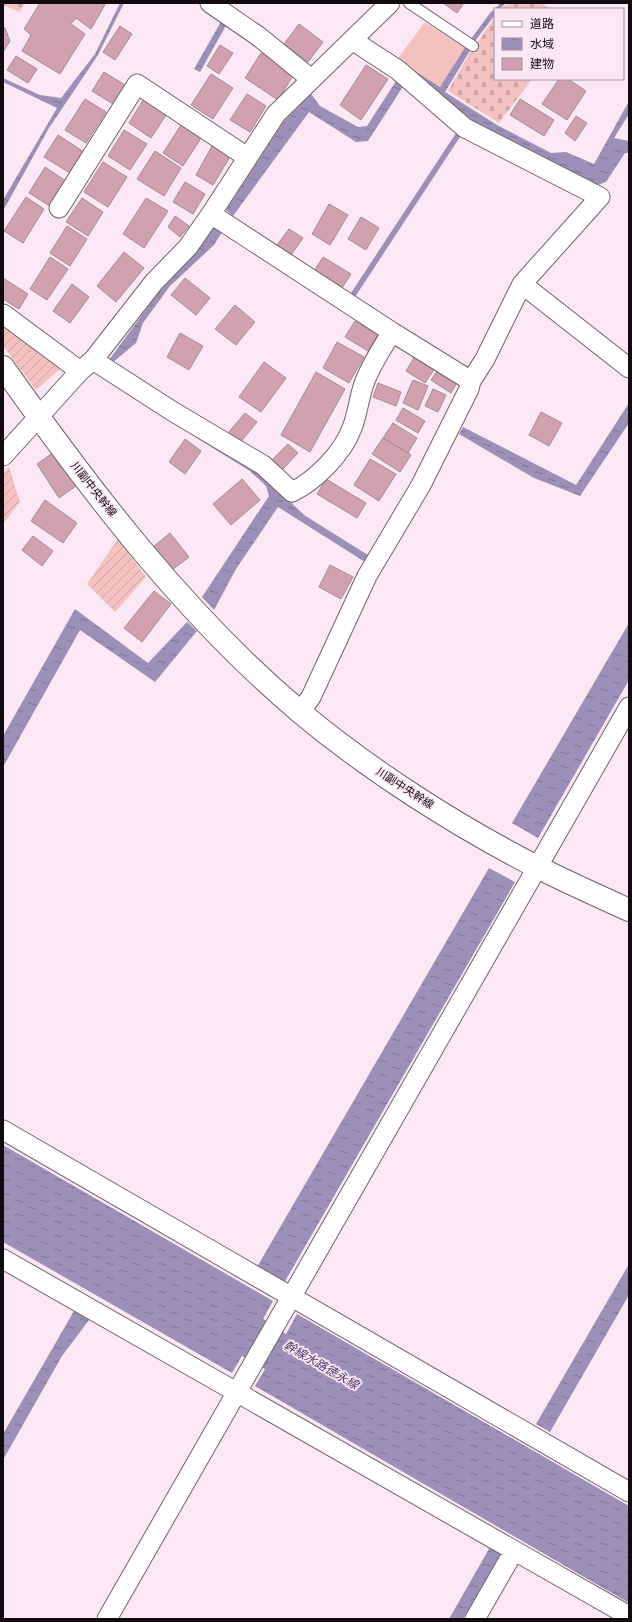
<svg xmlns="http://www.w3.org/2000/svg" width="632" height="1622" viewBox="0 0 632 1622" font-family="'Noto Serif','Noto Sans JP',serif">
  <style>
    .grass { fill: #f3c1c0 }
    .cemetery { fill: url(#cemetery-stones) }
    .garden { fill: url(#garden-furrows) }
    .water { fill: url(#water-ripples) }
    .lines { fill: none; stroke-linecap: round; stroke-linejoin: round }
    .stream { stroke: #9d90b8; stroke-width: 5.5 }
    .building { fill: #d2a1b0; stroke: #a18c92 }
    .lane-casing { stroke: #72626c; stroke-width: 12 }
    .street-casing { stroke: #72626c; stroke-width: 21 }
    .secondary-casing { stroke: #72626c; stroke-width: 24 }
    .lane { stroke: #fff; stroke-width: 10 }
    .street { stroke: #fff; stroke-width: 19 }
    .secondary { stroke: #fff; stroke-width: 22 }
    .labels { text-anchor: middle; stroke-width: 3.5; stroke-linejoin: round; paint-order: stroke }
    .street-label { font-size: 11px; fill: #110b0f; stroke: #fce8f5 }
    .water-label { font-size: 12px; font-style: italic; fill: #49366b; stroke: #fce8f5 }
  </style>
  <defs>
    <pattern id="cemetery-stones" width="16" height="16" patternUnits="userSpaceOnUse"><rect width="16" height="16" fill="#f3c1c0"/><path d="M2 7V4a2 2 0 0 1 4 0v3zM10 15v-3a2 2 0 0 1 4 0v3z" fill="#cfa4a4"/></pattern>
    <pattern id="garden-furrows" width="10" height="10" patternUnits="userSpaceOnUse"><rect width="10" height="10" fill="#f3c1c0"/><path d="M-1 1l2-2M0 10L10 0M9 11l2-2" fill="none" stroke="#cfa4a4"/></pattern>
    <pattern id="water-ripples" width="26" height="14" patternUnits="userSpaceOnUse"><rect width="26" height="14" fill="#9d90b8"/><path d="M2 4q2-2 4 0t4 0M15 11q2-2 4 0t4 0" fill="none" stroke="#7f7494"/></pattern>
  </defs>
  <rect width="100%" height="100%" fill="#fce8f5"/>
  <path class="grass" d="M425 22 466 48 440 88 410 68 395 62Z"/>
  <path class="cemetery" d="M3 3H25L20 12 3 5Z
    M513 3H543L549 9H501L503 6Z
    M495 17V79H532L499 123 448 91 471 51Z"/>
  <path class="garden" d="M3 319 64 366 36 390 3 346Z
    M9 467 20 502 3 524V473Z
    M118 539 146 577 115 612 87 584Z"/>
  <path class="water" d="M120 3H124L98 55 49 128 3 211V200L57 108 3 82V78L40 95 61 98 95 54Z
    M501 3H506L499 9H495V15L475 41 471 39 490 13Z
    M223 18 228 22 200 72 194 69Z
    M466 46 471 49 445 92 497 125 551 153 566 152 594 164 629 101V114L614 138 629 141V153H625L606 182 595 186 469 119 410 68 440 87Z
    M398 78 404 85 368 141 356 142 309 112 233 216 226 210 283 122 311 94 320 106 358 127 367 126Z
    M216 224 224 229 214 245 170 286 143 323 136 343 112 363 109 360 158 293 193 256Z
    M629 403V423L580 496 534 478 459 434 463 427 576 485Z
    M196 430 256 469 304 515 368 555 365 562 278 507 236 569 214 610 202 597 269 496 266 486 250 471 192 435Z
    M75 609 148 663 187 622 197 631 155 682 80 630 3 767V736Z
    M629 623V680L538 838 512 823Z
    M489 868 515 882 284 1283 257 1267Z
    M3 1145 273 1301 263 1319 286 1334 297 1314 629 1506V1603L255 1386 265 1369 242 1356 232 1373 3 1242Z
    M629 1264V1295L550 1432 536 1424Z
    M74 1311 89 1320 62 1356 3 1460V1434Z
    M490 1547 501 1553 463 1619H449Z"/>
  <g class="lines">
    <path class="stream" d="M353 295 458 135"/>
  </g>
  <path class="building" d="M40 3H106L91 29 76 18 71 24 85 34 60 74 22 51 31 35 24 29Z
    M443 3H464L457 13Z
    M299 24 323 42 308 62 284 44Z
    M120 26 132 34 115 60 103 52Z
    M3 27 5 28 10 41 3 52Z
    M220 45 233 53 219 74 207 66Z
    M261 53 294 74 278 100 245 78Z
    M16 56 37 69 28 83 7 70Z
    M366 65 388 79 361 120 340 105Z
    M104 72 125 85 113 104 92 91Z
    M211 74 233 88 213 119 191 105Z
    M559 79H568L586 91 567 120 542 104Z
    M247 94 266 106 250 132 230 120Z
    M145 97 168 112 151 138 129 123Z
    M85 99 106 112 86 143 65 130Z
    M520 99 554 120 544 136 510 115Z
    M576 116 587 123 575 141 565 133Z
    M183 122 203 135 183 166 163 153Z
    M124 130 147 144 130 170 108 156Z
    M58 135 84 152 70 173 44 157Z
    M212 146 230 157 213 185 196 175Z
    M155 151 181 168 164 196 137 179Z
    M103 162 127 177 108 207 84 192Z
    M45 167 66 181 50 206 29 193Z
    M185 182 205 194 193 214 173 202Z
    M26 197 44 209 23 243 4 231Z
    M82 198 103 212 88 236 66 222Z
    M146 198 168 211 144 248 123 234Z
    M329 204 348 215 330 245 312 234Z
    M175 216 189 226 180 237 168 227Z
    M361 217 379 228 366 250 348 239Z
    M67 226 87 239 70 266 50 253Z
    M289 229 303 238 291 255 277 245Z
    M124 252 144 268 116 302 97 286Z
    M50 257 68 269 47 300 30 289Z
    M323 257 351 274 342 288 314 271Z
    M3 278 28 294 19 309 3 299Z
    M185 278 210 298 196 315 171 295Z
    M72 284 89 297 70 323 53 311Z
    M235 305 255 322 236 345 215 329Z
    M355 321 378 335 368 351 345 337Z
    M180 333 203 346 189 370 167 357Z
    M337 342 364 357 349 383 323 368Z
    M415 356 435 368 425 383 406 371Z
    M264 362 286 378 261 412 239 397Z
    M440 367 459 379 451 393 431 380Z
    M316 372 345 389 310 452 281 435Z
    M413 380 428 386 418 410 403 403Z
    M378 383 401 392 396 406 373 397Z
    M433 389 446 395 438 412 425 406Z
    M403 408 425 421 418 433 396 420Z
    M541 412 562 423 549 446 529 435Z
    M245 413 257 422 240 443 228 433Z
    M393 423 417 438 408 453 383 438Z
    M383 438 411 455 400 472 372 454Z
    M185 439 201 451 185 474 169 462Z
    M288 444 298 453 282 470 272 460Z
    M54 452 76 486 59 498 37 464Z
    M370 459 396 474 379 501 354 485Z
    M242 479 260 500 231 525 213 504Z
    M326 479 366 503 357 518 317 494Z
    M45 500 77 523 63 543 31 521Z
    M170 533 189 557 172 570 153 547Z
    M33 536 53 551 42 566 22 550Z
    M330 565 353 577 341 599 319 587Z
    M154 591 171 604 142 642 124 628Z"/>
  <g class="lines">
    <g class="lane-casing">
      <path id="lane" d="M409 3 473 46"/>
    </g>
    <g class="street-casing">
      <path id="street" d="M210 3 258 36 311 79
        M352 40 398 70 465 128 600 197 522 284
        M59 208 137 84 247 157
        M211 214 392 332 471 381 485 359 522 284 629 368
        M3 314 80 371
        M93 360 172 411 263 465 292 492C315 481 343 453 352 428 358 413 359 396 365 381 372 363 382 348 392 332
        M3 456 80 371 93 360 154 282 188 247 211 214 276 114 390 3
        M300 712 311 697 367 576 421 485 469 389 471 381
        M3 1130 629 1492
        M3 1259 629 1616
        M107 1619 629 707
        M475 1619 514 1551"/>
    </g>
    <g class="secondary-casing">
      <path id="secondary" d="M3 367C90 490 184 614 300 712 369 770 457 826 537 867 567 882 598 896 629 910"/>
    </g>
    <use href="#lane" class="lane"/>
    <use href="#street" class="street"/>
    <use href="#secondary" class="secondary"/>
  </g>
  <g class="labels">
    <g class="street-label">
      <text transform="translate(94 489) rotate(52)" y="4">川副中央幹線</text>
      <text transform="translate(405 788) rotate(33)" y="4">川副中央幹線</text>
    </g>
    <g class="water-label">
      <text transform="translate(321 1365) rotate(30)" y="4">幹線水路徳永線</text>
    </g>
  </g>
  <rect width="632" height="1622" fill="none" stroke="#110b0f" stroke-width="8"/>
  <rect x="494" y="8" width="130" height="72" fill="#fce8f5" stroke="#9e9099"/>
  <rect x="502" y="21" width="20" height="6" fill="#ffffff" stroke="#9e9099"/>
  <text x="530" y="28" font-size="12" fill="#110b0f">道路</text>
  <rect x="502" y="38" width="20" height="12" fill="url(#water-ripples)" stroke="#9e9099"/>
  <text x="530" y="48" font-size="12" fill="#110b0f">水域</text>
  <rect x="502" y="58" width="20" height="12" fill="#d2a1b0" stroke="#9e9099"/>
  <text x="530" y="68" font-size="12" fill="#110b0f">建物</text>
</svg>
